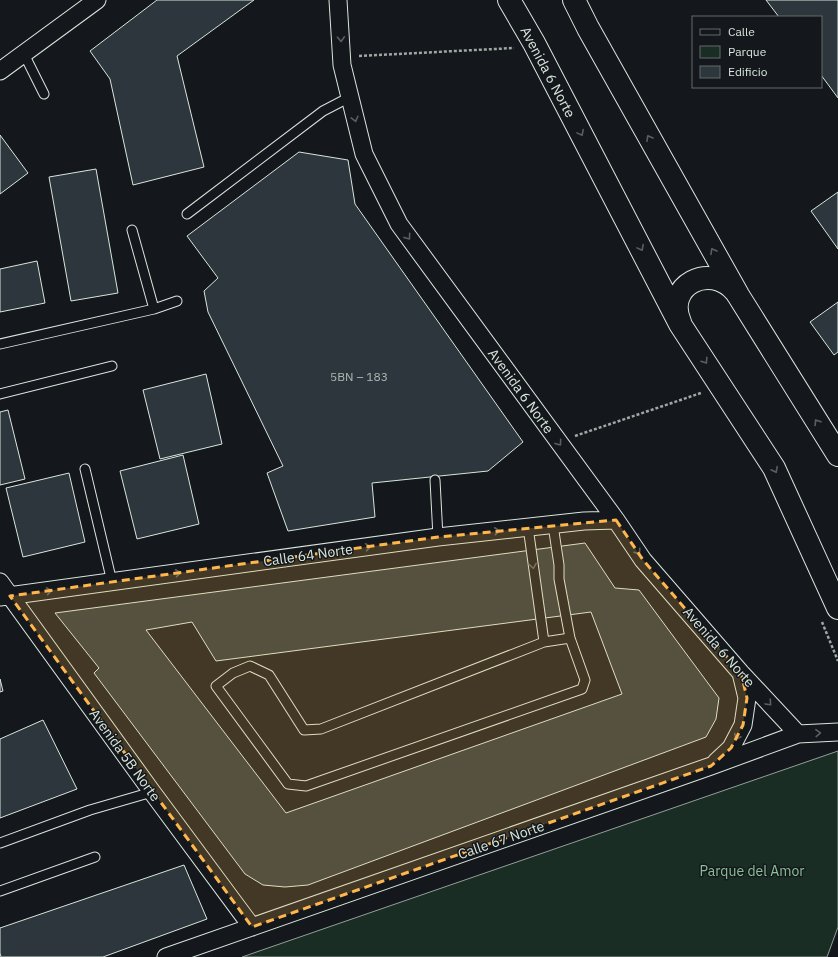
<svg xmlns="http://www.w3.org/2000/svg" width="838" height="957" viewBox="0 0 838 957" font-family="'IBM Plex Sans',sans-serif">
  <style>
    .green { fill: #1a2d24; stroke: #939e99 }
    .building { fill: #2c363c; stroke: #d8e6dc; fill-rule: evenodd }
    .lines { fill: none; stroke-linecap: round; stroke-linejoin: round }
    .lane-casing { stroke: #d8e6dc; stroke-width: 11 }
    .street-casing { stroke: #d8e6dc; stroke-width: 19 }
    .secondary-casing { stroke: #d8e6dc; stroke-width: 24 }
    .path { stroke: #9da8a2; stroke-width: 2.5; stroke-dasharray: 3 2; stroke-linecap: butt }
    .lane { stroke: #14181c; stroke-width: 9 }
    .street { stroke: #14181c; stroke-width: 17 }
    .secondary { stroke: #14181c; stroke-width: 22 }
    .oneway { stroke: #59605f }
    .marked { fill: #ffb74d; fill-opacity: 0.2; stroke: #ffb74d; stroke-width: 3; stroke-dasharray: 8 5; stroke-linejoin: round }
    .labels { text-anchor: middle; stroke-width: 3; stroke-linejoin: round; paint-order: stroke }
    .number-label { font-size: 12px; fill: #adbab4 }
    .street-label { font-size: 14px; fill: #d8e6dc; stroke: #14181c }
    .park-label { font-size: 14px; fill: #8ac095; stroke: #14181c }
  </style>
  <rect width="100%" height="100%" fill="#14181c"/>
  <path class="green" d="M838 751V927L827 957H242Z"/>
  <path class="building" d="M157 0H254L177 56 204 167 133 185 110 79 90 51Z
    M766 0H838V98L821 75V17H779Z
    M0 135 28 173 0 194Z
    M299 152 348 160 355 204 523 442 488 471 372 483 375 517 288 531 267 473 283 466 208 312 204 291 218 278 187 236Z
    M96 169 118 293 71 301 49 177Z
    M838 192V249L811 211Z
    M37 261 45 303 0 312V269Z
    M838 302V352L834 355 810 322Z
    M206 374 222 444 160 459 143 390Z
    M8 410 25 479 0 485V412Z
    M183 455 199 524 137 539 120 471Z
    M69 473 85 542 23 557 6 488Z
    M585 543 615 588 639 590 719 698 716 719 706 737 308 885 285 887 263 885 245 874 94 673 99 668 55 613ZM591 612 622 694 286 813 146 630 192 622 216 661Z
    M0 679 3 691 0 692Z
    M43 720 77 789 0 818V739Z
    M184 865 207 919 103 957H1L0 953V928Z"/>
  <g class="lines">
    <g class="lane-casing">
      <path id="lane" d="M24 54 44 94
        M187 214 323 111 350 97
        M132 230 154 309
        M0 344 154 309 177 301
        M0 394 112 366
        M85 469 112 582
        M435 480 438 537
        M553 525 559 565V579L570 638
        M528 527 544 642
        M570 638 585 680 582 689 306 786 288 784 216 686 233 673 250 666 269 675 304 730 321 729 544 642Z
        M0 843 90 810 152 792
        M0 891 95 857"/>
    </g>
    <g class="street-casing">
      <path id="street" d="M338 0 342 65 364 154 399 224 616 520 643 560 741 673 798 734
        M0 71 97 0
        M0 582 152 792 252 927
        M0 597 438 537 584 521 616 520
        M716 762 731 748 743 725 747 698 741 673
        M166 957 711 766 798 734 838 732"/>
    </g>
    <g class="secondary-casing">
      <path id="secondary" d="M509 0 534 43 680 324 774 468 838 608
        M574 0 588 28 738 295 838 455
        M680 322C664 286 710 261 736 292"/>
    </g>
    <path class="path" d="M359 56 514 48
      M575 436 701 393
      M822 622 838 661"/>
    <use href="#lane" class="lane"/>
    <use href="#street" class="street"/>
    <use href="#secondary" class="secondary"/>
  </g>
  <defs><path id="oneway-chevron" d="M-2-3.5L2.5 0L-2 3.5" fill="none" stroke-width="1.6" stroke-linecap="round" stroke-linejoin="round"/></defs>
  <g class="oneway">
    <use href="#oneway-chevron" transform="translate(341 39) rotate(87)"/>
    <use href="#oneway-chevron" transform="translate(355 119) rotate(76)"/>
    <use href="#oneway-chevron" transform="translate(581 133) rotate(62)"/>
    <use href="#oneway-chevron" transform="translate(649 138) rotate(-119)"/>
    <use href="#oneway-chevron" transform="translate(408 237) rotate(54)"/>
    <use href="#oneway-chevron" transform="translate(641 248) rotate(62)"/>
    <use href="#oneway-chevron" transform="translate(713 251) rotate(-119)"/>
    <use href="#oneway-chevron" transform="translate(705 361) rotate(57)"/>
    <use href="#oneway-chevron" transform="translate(817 422) rotate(-122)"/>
    <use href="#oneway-chevron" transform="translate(559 443) rotate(54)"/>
    <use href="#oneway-chevron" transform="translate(775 470) rotate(63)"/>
    <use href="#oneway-chevron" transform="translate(497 531) rotate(-6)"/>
    <use href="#oneway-chevron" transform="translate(368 547) rotate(-8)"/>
    <use href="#oneway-chevron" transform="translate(638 552) rotate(56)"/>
    <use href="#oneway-chevron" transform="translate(533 566) rotate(81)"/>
    <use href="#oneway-chevron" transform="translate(178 573) rotate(-8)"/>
    <use href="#oneway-chevron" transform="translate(49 591) rotate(-8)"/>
    <use href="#oneway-chevron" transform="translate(769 703) rotate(47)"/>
    <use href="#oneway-chevron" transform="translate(818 733) rotate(-3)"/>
    <use href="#oneway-chevron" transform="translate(737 737) rotate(117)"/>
  </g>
  <path class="marked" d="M616 520 643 560 741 673 747 698 743 725 731 748 711 766 252 927 10 596 438 537Z"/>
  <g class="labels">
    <g class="number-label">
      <text x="359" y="381">5BN – 183</text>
    </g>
    <g class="street-label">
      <text transform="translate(548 72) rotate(62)" y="5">Avenida 6 Norte</text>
      <text transform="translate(521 391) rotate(54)" y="5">Avenida 6 Norte</text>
      <text transform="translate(308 555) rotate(-8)" y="5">Calle 64 Norte</text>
      <text transform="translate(719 647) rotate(49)" y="5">Avenida 6 Norte</text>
      <text transform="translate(125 755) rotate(54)" y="5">Avenida 5B Norte</text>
      <text transform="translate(501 840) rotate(-19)" y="5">Calle 67 Norte</text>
    </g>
    <g class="park-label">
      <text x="752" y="876">Parque del Amor</text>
    </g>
  </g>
  <rect x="692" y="16" width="130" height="72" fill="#14181c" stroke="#626a69"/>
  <rect x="700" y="29" width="20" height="6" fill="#14181c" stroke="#626a69"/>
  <text x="728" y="36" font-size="12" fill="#d8e6dc">Calle</text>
  <rect x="700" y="46" width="20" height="12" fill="#1a2d24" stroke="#626a69"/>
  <text x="728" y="56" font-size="12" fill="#d8e6dc">Parque</text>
  <rect x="700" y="66" width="20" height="12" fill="#2c363c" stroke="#626a69"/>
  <text x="728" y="76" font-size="12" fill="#d8e6dc">Edificio</text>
</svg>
